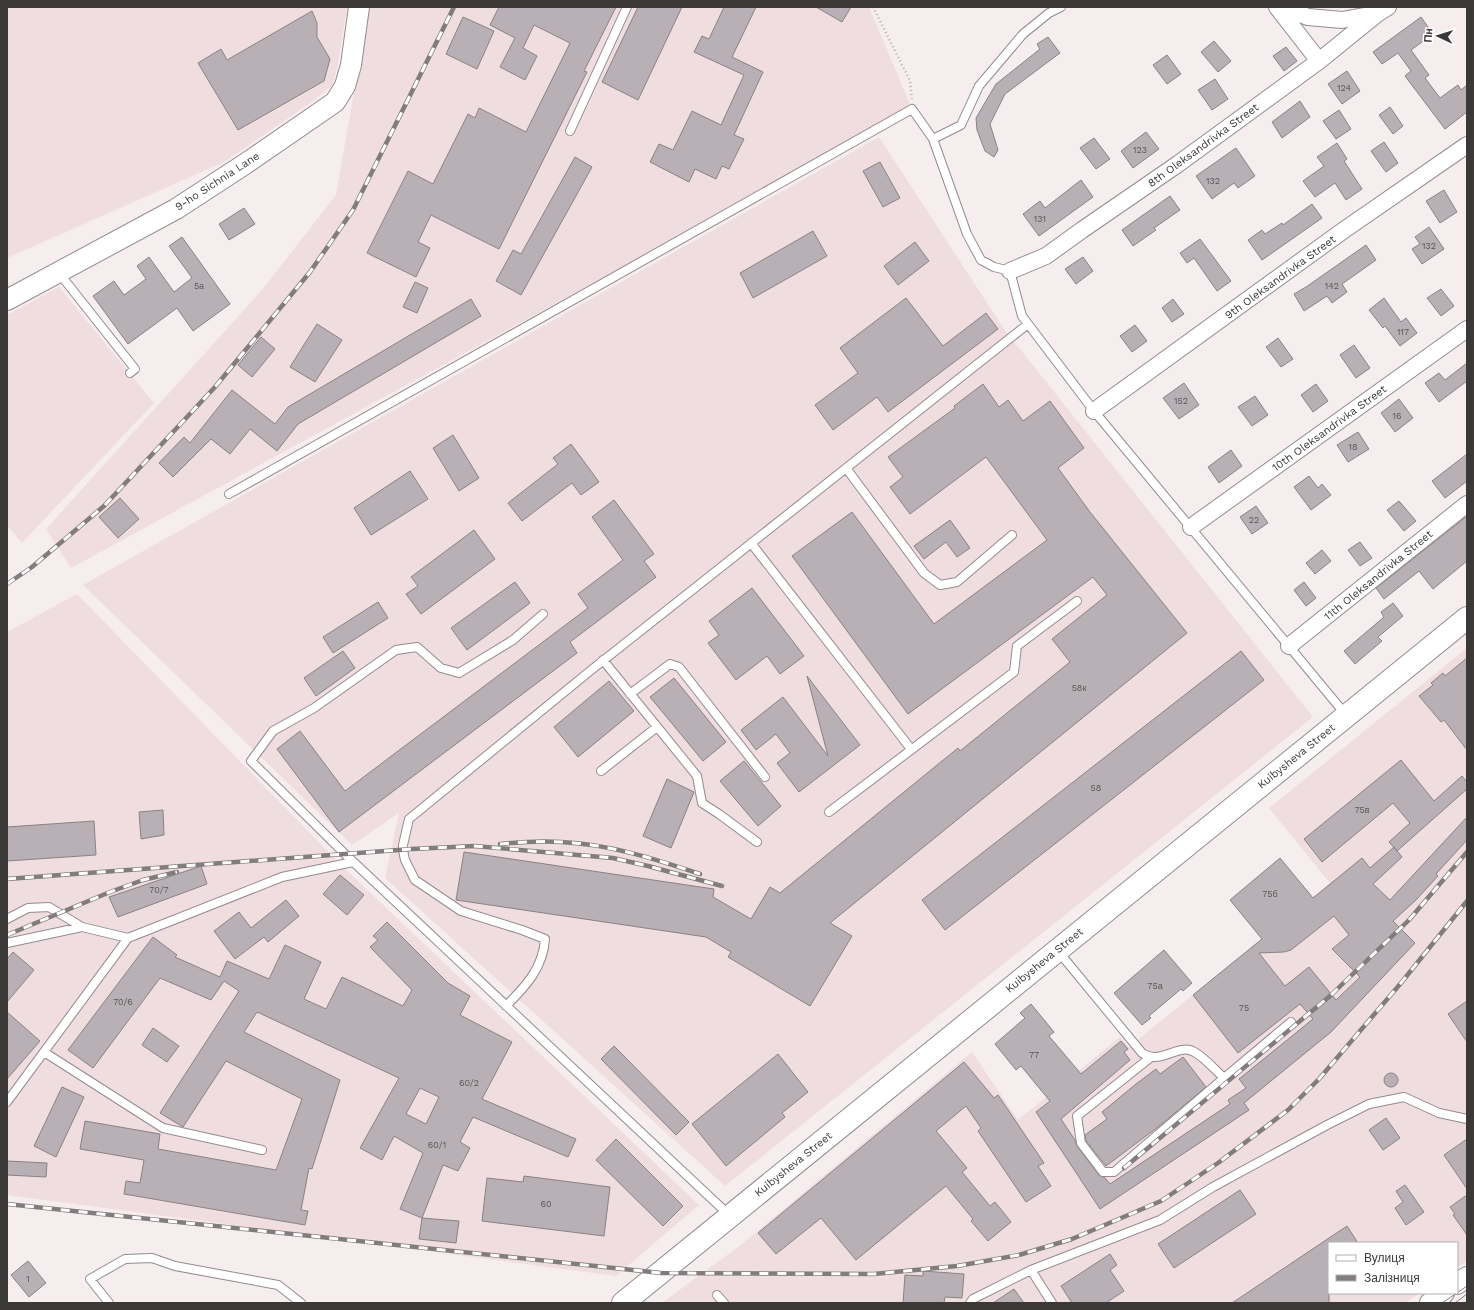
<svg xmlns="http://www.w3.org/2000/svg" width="1474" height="1310" viewBox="0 0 1474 1310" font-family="'Work Sans',sans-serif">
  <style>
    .built { fill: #efdddf }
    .building { fill: #b8b0b4; stroke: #898285; fill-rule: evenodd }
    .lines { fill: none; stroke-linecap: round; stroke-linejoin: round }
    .service-casing { stroke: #948b8d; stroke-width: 10 }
    .minor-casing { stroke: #948b8d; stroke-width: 18 }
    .tertiary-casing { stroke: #948b8d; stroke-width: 22 }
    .secondary-casing { stroke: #948b8d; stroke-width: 24 }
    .path { stroke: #b5aeaf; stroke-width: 2.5; stroke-dasharray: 1 3; stroke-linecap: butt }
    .service { stroke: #fff; stroke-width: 8 }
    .minor { stroke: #fff; stroke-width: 16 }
    .tertiary { stroke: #fff; stroke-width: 20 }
    .secondary { stroke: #fff; stroke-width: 22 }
    .tram { stroke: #827c7d; stroke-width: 1 }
    .rail-casing { stroke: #827c7d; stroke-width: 4.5 }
    .rail { stroke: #fff; stroke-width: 3; stroke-dasharray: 9; stroke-linecap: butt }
    .labels { text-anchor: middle; stroke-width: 3; stroke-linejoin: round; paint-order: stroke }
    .number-label { font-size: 9px; fill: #5a5657 }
    .street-label { font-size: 11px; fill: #3b3838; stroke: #fff }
  </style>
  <rect width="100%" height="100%" fill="#f6edee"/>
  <path class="built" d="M7 7H347L338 63 333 85 309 104 224 162 7 258Z
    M369 7H869L912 109 71 568 46 529 262 290 336 195Z
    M879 137 1004 329 1313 717 725 1186 385 878 399 813 352 845 83 585Z
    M59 287 154 403 22 543 7 525V315Z
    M77 594 339 863 699 1205 616 1276 7 1195V632Z
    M1467 648V1261L1457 1268V1243H1329V1293H1420L1405 1303H662L742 1244 972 1052 1018 1120 1120 1037 1129 1047 1330 883 1269 808Z"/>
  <path class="building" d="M499 7H616L584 71 587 72 499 249 431 215 418 242 430 248 416 277 367 253 408 171 433 184 468 114 475 118 479 108 526 132 570 43 534 25 523 48 537 56 525 80 500 67 515 38 490 25Z
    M638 7H682L638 100 602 82Z
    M724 7H756L732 57 763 72 734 135 744 139 729 169 722 166 716 179 695 169 689 182 650 162 659 144 673 150 692 111 721 125 744 75 694 52 702 36 709 39Z
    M816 7H851L842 22Z
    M312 11 317 23V37L330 59 324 81 238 130 198 63 221 49 227 60Z
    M463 17 494 31 477 69 446 54Z
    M1421 17 1433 34 1411 50 1429 75 1425 78 1440 98 1458 85 1461 90 1467 85V112L1445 129 1405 76 1411 71 1398 53 1382 64 1373 52Z
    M1048 37 1060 53 1005 94 990 124 998 150 994 157 985 151 977 130 976 118 996 84 1040 49 1037 44Z
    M1214 41 1231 61 1218 72 1201 52Z
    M1286 47 1297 61 1284 71 1273 56Z
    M1167 55 1181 74 1167 84 1153 65Z
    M1347 71 1360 91 1342 104 1328 84Z
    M1215 79 1228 99 1212 110 1198 90Z
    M1300 101 1310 117 1282 138 1272 122Z
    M1390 107 1403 126 1393 134 1379 115Z
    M1339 110 1351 129 1336 139 1323 121Z
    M1146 132 1159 149 1133 168 1121 151Z
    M1094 138 1110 159 1096 169 1080 148Z
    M1384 142 1398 163 1386 172 1371 151Z
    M1337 143 1347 159 1344 161 1362 189 1346 200 1335 183 1315 197 1303 181 1324 166 1317 157Z
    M1236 148 1255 176 1238 188 1234 183 1212 199 1196 176Z
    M575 157 592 167 521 295 496 281 513 250 521 254Z
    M880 162 900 198 883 207 863 171Z
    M1081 180 1093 197 1039 236 1023 214 1040 201 1045 208Z
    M1444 190 1457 212 1440 223 1426 201Z
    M1170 196 1180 210 1154 228 1156 230 1133 246 1122 230Z
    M1312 204 1322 218 1262 260 1248 240 1262 230 1265 234 1282 223 1283 225Z
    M244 208 255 224 229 240 219 224Z
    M1429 227 1444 249 1422 264 1412 249 1420 244 1415 237Z
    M813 231 827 256 753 298 740 273Z
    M182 237 230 304 193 331 177 308 128 344 93 296 114 281 124 295 146 279 137 266 149 257 174 292 192 278 169 246Z
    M1200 239 1231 281 1217 291 1194 258 1187 263 1180 253Z
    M915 242 929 261 898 285 884 266Z
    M1366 245 1376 260 1342 284 1347 292 1332 303 1327 296 1304 311 1294 294 1306 287Z
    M1083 257 1093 271 1076 284 1065 269Z
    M415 282 428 288 417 313 403 307Z
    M1441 289 1454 306 1441 316 1427 298Z
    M906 298 943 346 986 313 998 329 888 412 877 397 833 430 815 405 858 373 840 348Z
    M1384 298 1401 322 1406 318 1417 333 1400 346 1385 326 1383 328 1369 310Z
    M471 299 481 316 298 424 277 451 250 429 230 454 211 439 173 477 159 463 184 437 190 443 232 390 275 424 288 407Z
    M1173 299 1184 314 1172 322 1162 308Z
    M317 324 342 340 315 382 290 367Z
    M1135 325 1147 341 1132 352 1120 336Z
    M261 337 275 349 252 377 238 365Z
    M1278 338 1293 359 1281 367 1266 347Z
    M1354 345 1370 368 1356 378 1340 355Z
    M1467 363V381L1439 402 1425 383 1439 373 1445 380Z
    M1184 383 1199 405 1179 419 1163 398Z
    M983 384 999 407 1008 400 1023 421 1050 401 1084 448 1058 468 1090 512 1187 633 830 923 852 936 810 1006 728 957 731 952 706 937 456 900 464 852 714 889 713 897 751 919 770 887 780 893 958 748 960 751 1070 662 1052 639 1107 595 1093 577 908 714 792 556 852 512 934 624 1047 540 986 457 910 514 890 487 903 477 888 457 955 408 954 406Z
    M1316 384 1328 401 1313 412 1301 395Z
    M1255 396 1268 415 1252 426 1238 407Z
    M1399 399 1413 418 1395 432 1381 413Z
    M1358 432 1369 449 1348 462 1337 445Z
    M453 435 479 478 459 491 433 448Z
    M571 444 599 482 581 495 572 483 522 521 508 503 558 464 553 458Z
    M1231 450 1242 466 1219 483 1208 467Z
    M1467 454V481L1445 498 1432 481Z
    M410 471 428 499 371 535 354 508Z
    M1309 476 1318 488 1322 484 1331 495 1311 510 1294 487Z
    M120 498 139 519 118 538 99 517Z
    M614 500 654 554 644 561 656 577 570 642 577 653 339 832 277 749 300 731 345 791 588 608 578 594 623 560 592 517Z
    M1399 501 1416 521 1404 531 1387 510Z
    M1256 506 1268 523 1252 534 1240 517Z
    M1467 516V561L1433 589 1419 571 1384 599 1376 588Z
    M950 520 970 548 957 557 946 542 924 559 914 546Z
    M474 530 495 559 421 614 406 594 418 586 411 577Z
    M1360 542 1372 558 1360 566 1348 550Z
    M1322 550 1331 561 1315 574 1306 563Z
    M515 582 530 603 467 650 451 628Z
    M1304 582 1316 598 1306 606 1294 590Z
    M752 588 804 656 780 674 767 656 736 680 708 643 719 635 709 621Z
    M378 602 388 618 333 653 323 637Z
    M1393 603 1403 616 1378 637 1382 641 1355 664 1344 651 1384 617 1381 612Z
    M343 651 355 668 316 696 304 678Z
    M1241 651 1264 680 945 930 922 900Z
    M1467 658V750L1444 720 1441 722 1419 696 1433 685 1431 683 1443 673 1445 676Z
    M807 676 860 745 799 792 777 763 790 753 776 734 756 750 741 730 783 697 828 756Z
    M674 678 726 742 703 761 650 697Z
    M609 681 634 711 578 757 554 727Z
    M1401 760 1434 801 1462 776 1467 782V789L1397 851 1389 842 1410 823 1393 803 1322 862 1304 839Z
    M744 761 781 806 758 826 720 781Z
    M667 779 694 792 671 848 643 836Z
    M163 810 164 835 141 839 139 812Z
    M1467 817V840L1436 874 1438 876 1416 900 1393 921 1415 943 1331 1032 1244 1103 1249 1110 1100 1209 1036 1112 1050 1101 1021 1066 1016 1070 995 1044 1025 1018 1020 1013 1031 1004 1054 1032 1049 1036 1081 1074 1121 1041 1128 1049 1124 1052 1130 1060 1061 1119 1075 1140 1077 1146 1099 1175 1105 1178 1110 1184 1230 1104 1228 1100 1246 1088 1239 1079 1313 1019 1300 1004 1238 1053 1193 995 1262 939 1230 900 1280 858 1313 898 1362 858 1370 868 1394 847 1402 857 1373 884 1390 900ZM1334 916 1349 935 1332 949 1360 977 1336 1000 1309 967 1285 986 1259 953 1284 952 1291 950Z
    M94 821 96 855 7 861V827Z
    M201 866 207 884 118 917 109 897Z
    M340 875 364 895 347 915 323 894Z
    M286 900 299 916 268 942 264 937 235 959 214 931 239 912 251 928Z
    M387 922 448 983 470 996 460 1015 512 1042 482 1099 576 1139 568 1157 473 1117 460 1142 470 1148 458 1171 443 1165 422 1218 400 1209 423 1153 394 1136 382 1160 360 1148 399 1078 257 1012 244 1032 340 1080 312 1169 309 1168 301 1210 308 1211 305 1225 124 1194 126 1181 140 1183 144 1160 80 1149 85 1121 160 1134 158 1149 276 1170 302 1099 226 1061 183 1127 160 1113 239 991 224 981 211 1000 160 978 93 1068 68 1050 153 937 177 955 175 957 220 977 227 961 269 979 285 945 321 962 304 999 326 1009 342 977 403 1006 412 990 370 947 378 940 373 936ZM420 1088 439 1097 426 1124 406 1114Z
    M1164 950 1192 983 1183 991 1181 989 1149 1016 1151 1018 1142 1025 1114 993Z
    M13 952 34 970 7 1002V959Z
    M1467 1001V1042L1448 1014Z
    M7 1012 40 1041 7 1079Z
    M153 1028 179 1046 167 1062 142 1045Z
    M614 1046 689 1122 676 1135 601 1059Z
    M778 1054 808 1092 782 1113 785 1117 726 1166 692 1124Z
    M1183 1057 1206 1087 1158 1127 1106 1166 1086 1141 1085 1135 1107 1119 1102 1112 1136 1084 1156 1069 1160 1074Z
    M964 1062 994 1098 998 1095 1044 1163 1038 1166 1051 1186 1026 1202 978 1131 981 1128 966 1106 936 1131 967 1168 962 1172 990 1206 995 1202 1011 1222 988 1241 971 1221 973 1219 946 1186 856 1260 821 1218 776 1254 758 1233Z
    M1384 1080a7 7 0 1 1 14 0a7 7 0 1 1-14 0Z
    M62 1087 84 1097 56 1157 34 1146Z
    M1386 1118 1400 1138 1383 1150 1369 1130Z
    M616 1139 683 1206 663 1226 596 1160Z
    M1467 1139V1189L1444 1155Z
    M7 1161 47 1163 46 1177 7 1175Z
    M524 1176 610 1187 604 1236 482 1221 487 1178 523 1182Z
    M1405 1185 1424 1212 1406 1225 1395 1208 1403 1202 1396 1191Z
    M1240 1190 1256 1214 1174 1268 1158 1244Z
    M1467 1195V1235L1453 1215 1455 1214 1450 1207Z
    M422 1218 459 1221 456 1243 419 1239Z
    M1347 1226 1358 1243H1329V1303H1232Z
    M1110 1254 1117 1265 1110 1270 1124 1291 1106 1303H1072L1061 1286Z
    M28 1261 46 1283 29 1297 11 1275Z
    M923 1271 964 1274 962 1298 945 1297 944 1303H903L905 1275 923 1276Z
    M1014 1289 1024 1303H993Z"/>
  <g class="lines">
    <g class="service-casing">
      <path id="service" d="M570 131 627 7
        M933 139 961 125 979 86 1023 34 1049 13 1061 7
        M59 273 135 369 130 373
        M846 468 924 573 940 585 957 582 1012 535
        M229 494 912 109 933 139 967 234 981 260 994 267 1010 271 1022 316 1094 411 1346 715
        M751 543 911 749
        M543 614 513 640 459 673 441 668 417 647 396 650 314 708 273 731 251 761 346 855 729 1215
        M603 660 697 776 702 803 719 814 757 842
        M630 694 670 664 679 667 765 777
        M601 771 657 727
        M829 812 1014 672 1017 646 1077 601
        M7 919 28 908 49 907 82 927 128 938
        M7 943 82 927
        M1058 951 1142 1053C1146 1055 1149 1057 1154 1057 1168 1058 1182 1043 1196 1053 1206 1059 1215 1070 1224 1078L1291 1022
        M506 1006C526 986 543 968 545 939L522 930 461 911 415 880 405 860 403 850V845L409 819 590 671 1028 324
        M44 1052 163 1128 262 1150
        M1151 1057 1077 1116 1081 1143 1103 1172H1114L1224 1078
        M7 1102 128 938 282 877 353 862
        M1031 1270 1052 1303
        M717 1295 724 1303
        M109 1303 90 1279 125 1259 152 1258 175 1266 278 1285 301 1303
        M970 1303 973 1299 1031 1270 1160 1220 1213 1187 1327 1125 1369 1104 1404 1097 1439 1113 1467 1119"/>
    </g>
    <g class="minor-casing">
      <path id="minor" d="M1277 7 1319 61
        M1282 7 1308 17 1342 20 1375 14
        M1010 271 1046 256 1082 230 1178 164 1319 61 1377 14 1388 7
        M1094 411 1344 230 1467 145
        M1191 527 1467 329
        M1289 646 1467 504"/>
    </g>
    <g class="tertiary-casing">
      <path id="tertiary" d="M7 300 176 209 245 164 335 102 345 86 351 65 359 7
        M1457 1284 1467 1277
        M1430 1303 1444 1293"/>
    </g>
    <g class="secondary-casing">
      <path id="secondary" d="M623 1303 1467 618"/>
    </g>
    <path class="path" d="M873 7 910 81 912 99"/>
    <use href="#service" class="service"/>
    <use href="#minor" class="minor"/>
    <use href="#tertiary" class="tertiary"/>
    <use href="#secondary" class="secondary"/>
    <path class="tram" d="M1457 1293 1467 1286
      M1442 1303 1457 1293
      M1455 1303 1467 1294"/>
    <g class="rail-casing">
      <path id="rail" d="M7 584 32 567 104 506 215 387 310 272 353 210 454 7
        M500 844C520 842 541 841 561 842 609 844 655 859 700 874
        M7 879 412 849 474 846 613 858 648 866 722 886
        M7 935 110 892 143 880 177 872
        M1124 1168 1330 996 1409 920 1467 852
        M7 1204 661 1273 874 1274 957 1266 1019 1255 1072 1239 1161 1201 1218 1163 1288 1110 1319 1079 1401 983 1467 901"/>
    </g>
    <use href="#rail" class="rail"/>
  </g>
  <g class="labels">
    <g class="number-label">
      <text x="1344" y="91">124</text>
      <text x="1140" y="153">123</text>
      <text x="1213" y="184">132</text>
      <text x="1040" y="222">131</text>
      <text x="1429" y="249">132</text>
      <text x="199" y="289">5а</text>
      <text x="1332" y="289">142</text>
      <text x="1403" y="335">117</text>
      <text x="1181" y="404">152</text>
      <text x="1397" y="419">16</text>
      <text x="1353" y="450">18</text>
      <text x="1254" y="523">22</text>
      <text x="1079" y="691">58к</text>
      <text x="1096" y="791">58</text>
      <text x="1362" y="813">75в</text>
      <text x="159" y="893">70/7</text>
      <text x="1270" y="897">75б</text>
      <text x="1155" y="989">75а</text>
      <text x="123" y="1005">70/6</text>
      <text x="1244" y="1011">75</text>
      <text x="1034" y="1058">77</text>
      <text x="469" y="1086">60/2</text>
      <text x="437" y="1148">60/1</text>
      <text x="546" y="1207">60</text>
      <text x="28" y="1282">1</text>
    </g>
    <g class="street-label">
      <text transform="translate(1203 145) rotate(-36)" y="4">8th Oleksandrivka Street</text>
      <text transform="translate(217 181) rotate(-33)" y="4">9-ho Sichnia Lane</text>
      <text transform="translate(1280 277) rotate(-36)" y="4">9th Oleksandrivka Street</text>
      <text transform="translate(1329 428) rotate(-36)" y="4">10th Oleksandrivka Street</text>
      <text transform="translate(1378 575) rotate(-39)" y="4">11th Oleksandrivka Street</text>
      <text transform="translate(1296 756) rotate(-39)" y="4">Kuibysheva Street</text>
      <text transform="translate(1044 960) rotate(-39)" y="4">Kuibysheva Street</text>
      <text transform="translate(793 1164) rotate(-39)" y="4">Kuibysheva Street</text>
    </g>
  </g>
  <rect width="1474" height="1310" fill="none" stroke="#3b3838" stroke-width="16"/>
  <rect x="1328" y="1242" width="130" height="52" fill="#ffffff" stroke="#b1afaf"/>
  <rect x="1336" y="1255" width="20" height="6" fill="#ffffff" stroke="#b1afaf"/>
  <text x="1364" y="1262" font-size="12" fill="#3b3838">Вулиця</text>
  <rect x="1336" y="1275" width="20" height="6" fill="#827c7d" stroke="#b1afaf"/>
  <text x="1364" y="1282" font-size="12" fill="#3b3838">Залізниця</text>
  <g transform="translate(1438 36) rotate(274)" stroke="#ffffff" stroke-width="3" paint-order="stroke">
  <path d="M0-3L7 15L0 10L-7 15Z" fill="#3b3838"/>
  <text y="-6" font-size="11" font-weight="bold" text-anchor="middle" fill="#3b3838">Пн</text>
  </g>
</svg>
